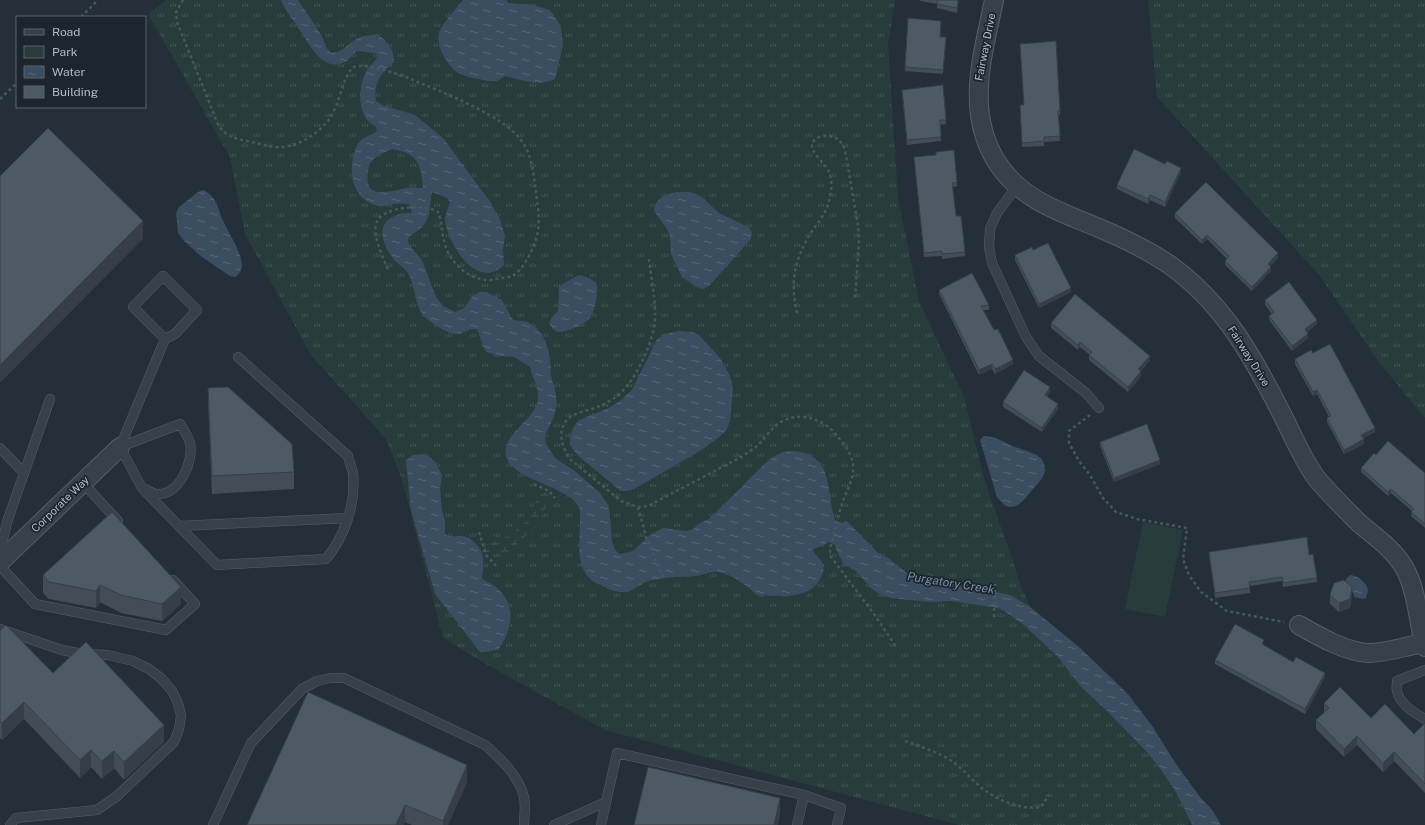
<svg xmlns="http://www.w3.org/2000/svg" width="1425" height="825" viewBox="0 0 1425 825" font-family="'Public Sans',sans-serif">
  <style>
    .grass { fill: url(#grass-tufts) }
    .wetland { fill: url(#wetland-marsh) }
    .park { fill: #273c3b }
    .water { fill: url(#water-ripples); fill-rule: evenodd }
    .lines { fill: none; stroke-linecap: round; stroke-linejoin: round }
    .service-casing { stroke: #565f68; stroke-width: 10 }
    .minor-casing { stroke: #565f68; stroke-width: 20 }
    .path { stroke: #465959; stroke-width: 2.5; stroke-dasharray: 3 3; stroke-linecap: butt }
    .service { stroke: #38414a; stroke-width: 9 }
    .minor { stroke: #38414a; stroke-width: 18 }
    .wall { fill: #424d57 }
    .shaded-wall { fill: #363f47 }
    .building { fill: #4d5a65; stroke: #363f47 }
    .labels { text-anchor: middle; stroke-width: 3.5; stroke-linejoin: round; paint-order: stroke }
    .street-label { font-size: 11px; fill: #b3bcc5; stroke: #1d262e }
    .water-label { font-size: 12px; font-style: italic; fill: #768fa6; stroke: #1d262e }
  </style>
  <defs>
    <pattern id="grass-tufts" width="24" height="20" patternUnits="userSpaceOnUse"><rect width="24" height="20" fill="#273c3b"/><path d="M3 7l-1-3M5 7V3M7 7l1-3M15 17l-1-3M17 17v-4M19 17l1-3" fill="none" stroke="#445656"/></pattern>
    <pattern id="wetland-marsh" width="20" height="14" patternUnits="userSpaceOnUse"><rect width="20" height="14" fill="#273c3b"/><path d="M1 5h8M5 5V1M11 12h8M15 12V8" fill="none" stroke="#445656"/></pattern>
    <pattern id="water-ripples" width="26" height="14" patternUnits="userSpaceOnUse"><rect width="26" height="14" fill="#3b4e61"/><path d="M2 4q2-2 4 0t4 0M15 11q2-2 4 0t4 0" fill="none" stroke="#556676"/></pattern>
  </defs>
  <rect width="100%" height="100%" fill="#242f39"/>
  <path class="grass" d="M167 0H895L888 44 898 198 919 301 964 397 985 482 1012 558 1021 587 1039 624 1200 809 1188 825H959L605 730 491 667 443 638 402 480 386 439 311 355 245 234 230 157 148 14Z
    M1148 0H1425V418L1381 365 1320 276 1157 97Z"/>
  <path class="wetland" d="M542 494 547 495 550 497 549 500 540 520 536 526 506 555H502L489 552 484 556 481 548 510 535 525 523 539 496Z"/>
  <path class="park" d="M1143 522 1183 530 1165 617 1125 609Z"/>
  <path class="water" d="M281 0H298L322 36 326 47 331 53C345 51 343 48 353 41 361 35 370 35 379 35 388 43 394 49 394 62 381 73 373 83 376 101L382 105 415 115 443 138 491 203 500 220 505 236 503 249 504 265C499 269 494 273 488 273 466 273 447 239 445 220 445 215 448 208 450 202L447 198 432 192C429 204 432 216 423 226 419 231 412 233 408 239L409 245 422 260 436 297 443 306 455 312 464 308 471 298 479 292H486L502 300 513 320C519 321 526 320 531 324 543 331 549 347 550 361 551 366 550 371 551 376 552 382 555 388 556 394 558 410 552 422 545 435L546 444 555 458 576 472 599 492 609 506 612 541 615 550 620 554 633 551 651 534 663 528 687 531 693 529 702 522 709 519C723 505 738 491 752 476 760 469 768 459 778 454 793 447 815 452 823 468 830 481 830 506 835 521L842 523 846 521 849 523 878 553 888 558 912 577 1010 595 1029 606 1079 647 1127 693 1153 727 1174 761 1200 797 1213 811 1221 825H1192L1176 792 1159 767 1145 750 1106 710 1081 687 1058 657 1024 625 1004 611 998 608 951 601 930 602 891 598 880 594 871 588 856 571 843 564C841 557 836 552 835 545L829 542 812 550C815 554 821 559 823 565 824 569 823 573 821 577 811 601 778 596 757 595 747 586 727 570 713 572 709 572 705 574 701 575 697 576 693 576 689 576 677 577 665 577 653 580 645 581 641 585 634 589 624 595 612 591 603 586 598 584 593 582 590 579 575 564 580 540 580 521 580 516 581 509 577 504 564 486 511 479 506 456 501 431 541 419 538 394 537 385 532 376 530 367L514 357 500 356 486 352C482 345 481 337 477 329 470 328 466 332 460 334 449 336 436 325 427 319 414 308 416 289 409 275 406 268 397 264 392 257 375 234 380 213 412 213L409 204C404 204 399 203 394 204 389 204 384 207 379 206 350 200 347 168 357 145 361 137 371 136 377 131L376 127C357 118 357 89 366 72 369 64 375 64 378 55L375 53C369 53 363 51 357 51 353 54 348 61 343 63 321 71 309 43 299 29 293 19 285 11 281 0ZM392 149C418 154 421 163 423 188 417 188 413 187 407 188 389 191 363 202 368 171 369 158 381 154 392 149Z
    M463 0H507L508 3 533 5 550 10 561 26 563 45 555 79C539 87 522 80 505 76 502 78 500 80 497 81 489 82 465 77 458 73 447 65 436 46 439 33 441 25 457 7 463 0Z
    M204 190C208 193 213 196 215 201 219 207 220 215 223 221 229 234 240 249 242 264 242 269 240 274 235 277L230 276 202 257 184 241 178 233 176 213 179 207 198 192Z
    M677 192H688L696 194 703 198 719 213 750 228 752 233 751 239 709 286 703 289 696 287 682 277 671 254 670 236 667 229 654 211C655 198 665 195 677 192Z
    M579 275C585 276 592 279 596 283 600 289 594 314 589 319 584 325 565 333 557 332 553 330 551 327 549 323L552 317 558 311 559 287 564 283Z
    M679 331 692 332 699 335 720 358 730 376 733 388 730 421 726 431 718 438 700 451 634 489 627 491H621L577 455 570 445V437L573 428 579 420 609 408 621 400 632 390 657 339 665 334Z
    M984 436C995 436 1005 443 1015 447 1023 450 1034 453 1041 458 1043 461 1045 466 1045 470 1044 478 1037 484 1032 490 1022 503 1011 517 997 497L980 440Z
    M423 454 430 457 436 463 442 475 440 488 442 510 445 521V535C450 538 454 536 460 536 466 536 470 538 474 542 487 554 483 563 482 578 486 582 490 583 495 586 517 604 513 629 498 650 491 650 487 653 480 652L435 594 411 510 406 460 413 455Z
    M1351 575C1358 576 1368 583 1368 591 1368 593 1366 595 1366 598L1363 599 1355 597 1352 591 1346 586C1345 580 1346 578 1351 575Z"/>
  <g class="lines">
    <g class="service-casing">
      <path id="service" d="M1017 186 997 213 990 229 989 247 992 263 1026 337 1039 356 1086 393 1099 408
        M120 447 142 488 217 565 326 559C345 536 356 504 353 474 352 468 349 461 348 456L238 357
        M120 447 165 339 175 334 197 310 163 276 133 307 165 339
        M120 447 180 424C184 430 188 436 190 443 194 462 179 496 156 494 153 493 148 491 145 489
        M0 448 24 473
        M83 483 118 521
        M179 526 348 518
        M0 553 7 522 50 399
        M0 566 35 604 166 630 195 604 173 580
        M0 629 62 650 82 654 108 655 133 661 149 669 162 679 172 691 178 703 181 716 179 729 174 742 116 797 97 810 16 818 10 825
        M1425 670 1397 681C1397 684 1396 688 1397 691 1399 704 1415 713 1425 719
        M213 825 251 743 302 689 317 681 330 678H344L485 745C501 759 519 776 524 797 526 805 524 816 524 825
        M554 825 606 802
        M601 825 617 753 804 795 841 808 837 825
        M797 825 804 795"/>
    </g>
    <g class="minor-casing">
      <path id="minor" d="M994 0C983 55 964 112 998 164 1023 201 1061 212 1099 228 1125 239 1151 251 1174 268 1226 307 1254 359 1283 416 1293 436 1304 462 1317 479 1330 494 1344 508 1358 522 1376 538 1397 551 1407 573 1418 596 1418 623 1425 647
        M0 562 120 447
        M1299 625C1318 636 1346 652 1368 653 1387 653 1406 646 1424 643"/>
    </g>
    <path class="path" d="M183 0 176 12 177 22 217 122C225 138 235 138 251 142 261 144 272 148 282 147 298 146 316 135 326 123 339 110 343 73 354 67 364 62 402 75 413 80 440 91 504 116 521 140 531 153 533 170 535 185 537 201 541 220 537 236 534 248 523 271 512 276 509 277 505 278 502 278 497 279 492 280 487 280 469 279 452 264 446 248 442 236 442 225 439 213 428 203 383 206 377 222 371 235 384 259 389 272
      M81 17 98 0
      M0 99 17 83
      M649 259C651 277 655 295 655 313 656 339 635 385 613 399 608 402 603 405 597 407 588 411 574 412 567 420 556 432 563 450 571 460L621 501 638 507 648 506 743 456C748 452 754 449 758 445 765 438 771 429 779 423 799 410 825 419 838 437 846 446 854 457 853 469 853 481 847 490 843 501 838 515 835 530 831 545L830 550 831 557 874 614 897 648
      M797 313C790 283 794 261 810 234 818 222 828 212 830 196 832 188 832 180 829 172 826 164 810 152 812 144 815 135 829 134 836 138 841 141 843 145 845 150L858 225 859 240 855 300
      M1090 415 1069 431V443L1079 461 1090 475 1103 498 1116 512 1137 519 1187 528 1183 559 1189 575 1201 592 1227 611 1284 622
      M534 484 549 491 555 498
      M638 507 646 537 664 580
      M479 532 486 555 497 567
      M994 617 995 582
      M905 741C921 747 939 752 953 762 964 770 973 781 983 789 999 801 1021 810 1041 807L1049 795"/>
    <use href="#service" class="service"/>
    <use href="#minor" class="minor"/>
  </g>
  <path class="wall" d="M920 0H959L957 13 937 8V4L920 1Z
    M941 25 940 37 946 42 943 74 905 71V67Z
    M1020 44 1060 111V115H1058L1060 141 1044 142V146L1022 147 1020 109 1024 105Z
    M902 90 946 120V124L940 125 941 141 907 145Z
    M914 157 957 182V186L953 187 956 216 965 252V256L942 259V256L924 257Z
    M1181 172 1165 207 1150 200 1148 204 1117 189V185Z
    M1175 213 1278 258 1270 266 1271 271 1252 291 1225 265V261L1227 259 1207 239 1202 244 1175 218Z
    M1033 250 1071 292 1039 308 1015 260V255Z
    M939 290 989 305V310H983L1013 364 995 374 992 369 979 375 939 294Z
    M1265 300 1317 324 1307 332 1308 338 1292 351 1269 320V316L1272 314 1265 305Z
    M1051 323 1150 360 1141 371V376L1128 392 1089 360V355H1090L1080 347 1078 350 1051 328Z
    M1313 353 1375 432 1363 438 1364 444 1344 454 1327 422V418L1329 417 1317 394 1313 396 1295 364V359Z
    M208 388 294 472V489L212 494 208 405Z
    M1050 392 1047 397 1058 409 1042 432 1003 407V402Z
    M1100 442 1160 464 1114 482 1100 446Z
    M1376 455 1425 473V528L1411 516 1412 511 1391 493 1388 496 1361 472V468Z
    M112 512 181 604 162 621 121 613 100 602 96 608 49 599 43 593V575Z
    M1209 552 1309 555 1317 578V582L1283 587 1282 581 1250 586V593L1215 598 1209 556Z
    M1330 595 1352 596 1350 608 1339 612 1330 604Z
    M0 631 53 673 164 742 124 780 114 768 102 779 91 767 80 778 24 719 2 740 0 738Z
    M1264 644V645L1293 662 1325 677 1305 714 1215 664V660Z
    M1324 703 1371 718 1414 734 1425 723V793L1394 761 1383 772 1357 745 1344 757 1316 729V720L1324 713Z
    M467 782 448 825H412L405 822 247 825Z"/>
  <path class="shaded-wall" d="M958 0H959L957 13V8Z
    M1181 168V172L1165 207V202Z
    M1150 195V200L1148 204V199Z
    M143 221V239L0 383V365Z
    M1207 235V239L1202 244V240Z
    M1278 253V258L1268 268V264Z
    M1271 267V271L1252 291V287Z
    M1071 288V292L1039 308V304Z
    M1317 320V324L1305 333V329Z
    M1308 334V338L1292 351V346Z
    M1080 342V347L1078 350V345Z
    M1150 356V360L1138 374V369Z
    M1013 360V364L995 374V369Z
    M992 364V369L979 375V370Z
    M1141 371V376L1128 392V387Z
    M1050 387V392L1045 400V395Z
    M1317 390V394L1313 396V392Z
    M1058 404V409L1042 432V428Z
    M1375 428V432L1361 439V435Z
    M1364 439V444L1344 454V450Z
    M1160 460V464L1114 482V478Z
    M1391 489V493L1388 496V492Z
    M100 585V602L96 608V591Z
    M181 587V604L162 621V604Z
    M1352 587V596L1350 608 1339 612V603Z
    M1325 673V677L1305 714V709Z
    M24 702V719L2 740V723Z
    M164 725V742L124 780V762Z
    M1357 736V745L1344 757V749Z
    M91 750V767L80 778V760Z
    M114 751V768L102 779V761Z
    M1394 752V761L1383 772V763Z
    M467 765V782L448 825H443V821Z
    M780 798V815L778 825H774Z
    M405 805V822L404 825H396Z"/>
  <path class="building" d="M937 0H958L957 8 937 4Z
    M908 18 941 21 940 37H946L943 70 905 67Z
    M1056 41 1060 111H1058L1060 136 1044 137V141L1022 143 1020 105H1024L1020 44Z
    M943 85 946 120H940L941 137 907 140 902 90Z
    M48 128 143 221 0 365V176Z
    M1134 149 1165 164 1167 161 1181 168 1165 202 1150 195 1148 199 1117 185Z
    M954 150 957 182 952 183 956 216H961L965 252 942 254V251L924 253 914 157 936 155V152Z
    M1206 182 1278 253 1268 264 1271 267 1252 287 1225 261 1229 256 1207 235 1202 240 1175 213Z
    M1048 243 1071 288 1039 304 1015 255 1032 247 1033 250Z
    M972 273 989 305 981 306 994 330 998 329 1013 360 995 369 992 364 979 370 939 290Z
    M1289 282 1317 320 1305 329 1308 334 1292 346 1269 316 1274 312 1265 300Z
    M1075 294 1150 356 1138 369 1141 371 1128 387 1089 355 1092 352 1080 342 1078 345 1051 323Z
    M1330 344 1375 428 1361 435 1364 439 1344 450 1327 418 1331 416 1317 390 1313 392 1295 359 1311 350 1313 353Z
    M1024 370 1050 387 1045 395 1058 404 1042 428 1003 402Z
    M228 387 292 444 294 472 212 476 208 388Z
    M1147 424 1160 460 1114 478 1100 442Z
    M1388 441 1425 473V524L1411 512 1414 509 1391 489 1388 492 1361 468 1374 453 1376 455Z
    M112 512 181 587 162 604 121 595 100 585 96 591 49 582 43 575Z
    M1307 537 1309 555 1313 554 1317 578 1283 583 1282 577 1249 582 1250 588 1215 593 1209 552Z
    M1344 580 1352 587 1350 599 1339 603 1330 595 1334 583Z
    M1235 624 1264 640 1262 644 1293 662 1296 657 1325 673 1305 709 1215 660Z
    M6 625 53 673 86 642 164 725 124 762 114 751 102 761 91 750 80 760 24 702 2 723 0 721V631Z
    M1340 687 1371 718 1385 704 1414 734 1425 723V784L1394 752 1383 763 1357 736 1344 749 1316 720 1329 708 1324 703Z
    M308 692 467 765 443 821 405 805 396 825H247Z
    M648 767 780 798 774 825H634Z"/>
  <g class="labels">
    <g class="street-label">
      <text transform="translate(985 47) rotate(-79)" y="4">Fairway Drive</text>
      <text transform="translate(1249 356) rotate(58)" y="4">Fairway Drive</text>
      <text transform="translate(60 504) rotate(-44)" y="4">Corporate Way</text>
    </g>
    <g class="water-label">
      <text transform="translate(951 583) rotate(9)" y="4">Purgatory Creek</text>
    </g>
  </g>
  <rect x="16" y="16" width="130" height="92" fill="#1d262e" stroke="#59626a"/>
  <rect x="24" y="29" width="20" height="6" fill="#38414a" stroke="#59626a"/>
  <text x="52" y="36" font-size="12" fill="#b3bcc5">Road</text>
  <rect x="24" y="46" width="20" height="12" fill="#273c3b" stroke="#59626a"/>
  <text x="52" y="56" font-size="12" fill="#b3bcc5">Park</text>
  <rect x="24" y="66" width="20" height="12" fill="url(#water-ripples)" stroke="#59626a"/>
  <text x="52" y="76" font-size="12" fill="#b3bcc5">Water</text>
  <rect x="24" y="86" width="20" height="12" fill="#4d5a65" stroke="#59626a"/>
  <text x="52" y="96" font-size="12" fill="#b3bcc5">Building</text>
</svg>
